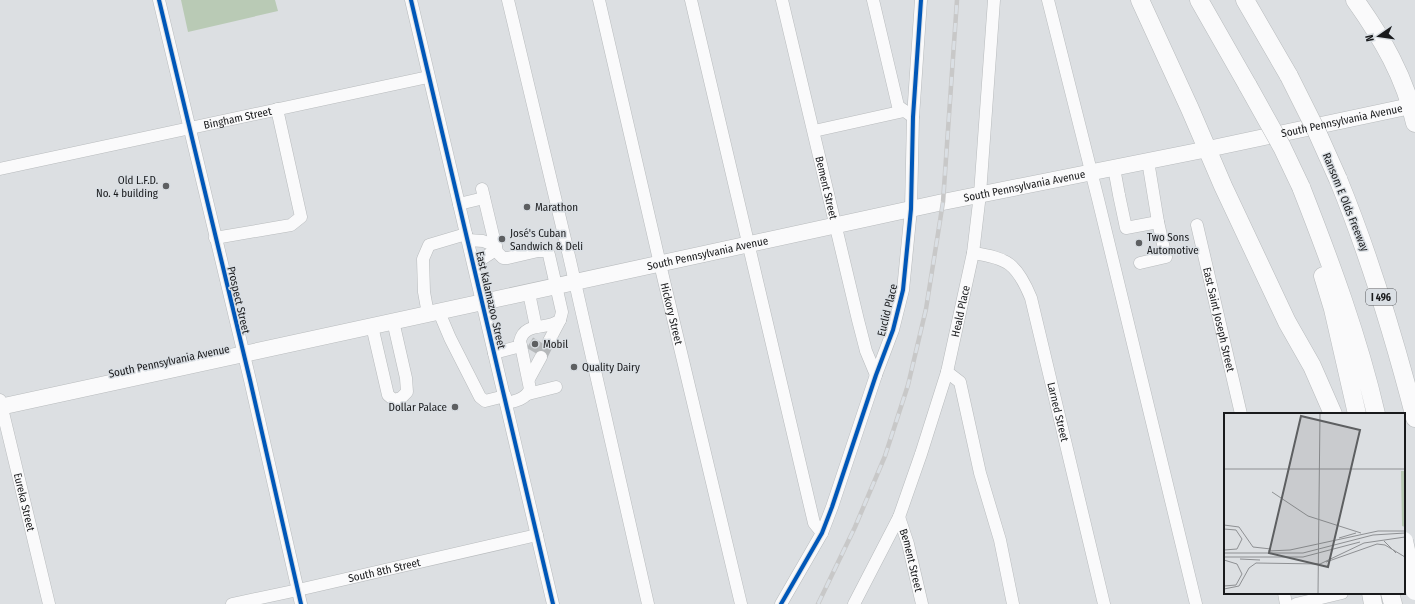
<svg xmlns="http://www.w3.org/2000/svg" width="1415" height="604" viewBox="0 0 1415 604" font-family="'Fira Sans Condensed',sans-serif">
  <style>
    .green { fill: #b9cab5 }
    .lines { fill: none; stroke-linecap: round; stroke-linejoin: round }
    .minor-tunnel { stroke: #b5b8ba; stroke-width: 12; stroke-dasharray: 12 6; stroke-linecap: butt }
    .minor-casing { stroke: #b8bbbd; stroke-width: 13 }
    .major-casing { stroke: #b8bbbd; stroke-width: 17 }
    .highway-casing { stroke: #b8bbbd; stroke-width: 19 }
    .minor { stroke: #fafafb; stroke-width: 12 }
    .major { stroke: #fafafb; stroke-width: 16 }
    .highway { stroke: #fafafb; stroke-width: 18 }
    .rail-casing { stroke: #c8c8c8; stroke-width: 4.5 }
    .rail { stroke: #dadfe4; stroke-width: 3; stroke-dasharray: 9; stroke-linecap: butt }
    .highway-bridge-casing { stroke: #b8bbbd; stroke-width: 19; stroke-linecap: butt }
    .highway-bridge { stroke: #fafafb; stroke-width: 18 }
    .cycleway-casing { stroke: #dadfe4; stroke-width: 6 }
    .cycleway { stroke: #0057b8; stroke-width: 4 }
    .poi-dot { fill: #5d5f61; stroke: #dadfe4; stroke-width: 1.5 }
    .labels { text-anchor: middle; stroke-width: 3; stroke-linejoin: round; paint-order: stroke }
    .shield { fill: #dadfe4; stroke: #535558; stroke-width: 1 }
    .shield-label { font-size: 10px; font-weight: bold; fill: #191a1c }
    .street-label { font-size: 11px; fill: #191a1c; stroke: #dadfe4 }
    .poi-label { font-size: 11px; fill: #191a1c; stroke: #dadfe4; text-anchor: start }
    .inset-road { fill: none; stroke: #8e9093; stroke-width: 1 }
    .view { fill: #5d5f61; fill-opacity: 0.15; stroke: #5d5f61; stroke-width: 2 }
    .inset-edge { fill: none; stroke: #191a1c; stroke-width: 2 }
  </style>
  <rect width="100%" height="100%" fill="#dcdfe2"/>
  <path class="green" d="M181 0H275L278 11 188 32Z"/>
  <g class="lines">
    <path class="minor-tunnel" d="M532 351 541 336
      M541 357 549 341"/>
    <g class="minor-casing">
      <g id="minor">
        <path d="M159 0 250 380 301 604"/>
        <path d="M411 0 553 604"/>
        <path d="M508 0 569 256 648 604"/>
        <path id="s1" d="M599 0 660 264 741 604"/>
        <path d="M691 0 814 523 822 533"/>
        <path id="s2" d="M782 0 858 320 866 351 876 375"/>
        <path d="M873 0 898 106 913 117"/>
        <path d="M1048 0 1098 199 1196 604"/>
        <path d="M814 131 904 111"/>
        <path d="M1114 168 1119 195 1126 228 1158 222 1148 161"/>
        <path id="s3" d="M0 169 428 77"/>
        <path d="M482 189 497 252 503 258H508L538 251H547L549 255 562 312 560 320C547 331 525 321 520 341L530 389C526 399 516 401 506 403"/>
        <path d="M459 204 484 198"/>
        <path id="s4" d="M1197 225 1241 414"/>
        <path d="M215 238 291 225 301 217 277 109"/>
        <path d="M468 240 483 241 496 246 491 253 474 264"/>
        <path id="s5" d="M973 253C1008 258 1017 264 1031 298L1104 604"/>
        <path d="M1140 263 1166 257 1158 222"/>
        <path d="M529 293 536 327"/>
        <path d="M439 312 450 338 480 397 485 401 505 396"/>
        <path d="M428 314 424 292 423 259 429 245 466 234"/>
        <path d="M372 326 388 395 394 400 401 398 407 392 406 378 393 321"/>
        <path d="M549 341 560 320"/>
        <path d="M494 353 521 346"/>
        <path d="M947 372 960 382 980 473 1000 540 1013 604"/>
        <path d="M529 379 541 357"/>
        <path d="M528 394 556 387"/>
        <path id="s6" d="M0 400 49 604"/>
        <path id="s7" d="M899 517 908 544 922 604"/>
        <path d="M1284 593 1286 604"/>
        <path id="s8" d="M232 604 298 590 537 535"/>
        <path d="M781 604 822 533 832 507 876 375 893 330 903 290 911 209 913 117 921 0"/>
        <path id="s9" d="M854 604 899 517 921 454 947 372 973 253 980 194 994 0"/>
        <path d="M1296 604 1342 593"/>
      </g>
    </g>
    <g class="major-casing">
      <g id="major">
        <path id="s10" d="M0 407 943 202 1208 149 1415 105"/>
      </g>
    </g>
    <g class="highway-casing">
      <path id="highway" d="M1140 0 1190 109 1223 186 1287 322 1312 366 1333 414
        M1199 0 1248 86
        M1245 0 1289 76
        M1355 0C1382 38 1405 77 1415 123
        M1338 179C1370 257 1394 337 1415 418
        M1301 187C1330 261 1358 336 1376 414
        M1323 276 1333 309 1357 414
        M1371 593 1373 604
        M1390 593 1393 604"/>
    </g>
    <use href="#minor" class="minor"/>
    <use href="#major" class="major"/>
    <use href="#highway" class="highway"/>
    <g class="rail-casing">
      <path id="rail" d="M818 604 855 527 885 456 908 385 926 309 943 202 957 0"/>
    </g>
    <use href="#rail" class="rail"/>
    <g class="highway-bridge-casing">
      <path id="highway-bridge" d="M1289 76 1317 132 1338 179
        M1248 86 1282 147 1301 187
        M1404 541 1415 591"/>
    </g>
    <use href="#highway-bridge" class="highway-bridge"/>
    <g class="cycleway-casing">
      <path id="cycleway" d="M159 0 250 380 301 604
        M411 0 553 604
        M781 604 822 533 832 507 876 375 893 330 903 290 911 209 913 117 921 0"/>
    </g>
    <use href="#cycleway" class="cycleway"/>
  </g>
  <g class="poi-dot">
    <circle cx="166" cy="186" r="4"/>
    <circle cx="527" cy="207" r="4"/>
    <circle cx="502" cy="239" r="4"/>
    <circle cx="1139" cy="243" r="4"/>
    <circle cx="535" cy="344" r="4"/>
    <circle cx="574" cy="367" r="4"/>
    <circle cx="455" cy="407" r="4"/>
  </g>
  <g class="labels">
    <rect class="shield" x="1366" y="289" width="30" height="16" rx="3"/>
    <g class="shield-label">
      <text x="1381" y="301">I 496</text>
    </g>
    <g class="street-label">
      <text dy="4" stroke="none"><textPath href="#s3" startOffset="243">Bingham Street</textPath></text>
      <text dy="4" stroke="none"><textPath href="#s10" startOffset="1372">South Pennsylvania Avenue</textPath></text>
      <text dy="4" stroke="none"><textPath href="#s10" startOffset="1048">South Pennsylvania Avenue</textPath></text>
      <text dy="4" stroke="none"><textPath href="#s2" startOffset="193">Bement Street</textPath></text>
      <text transform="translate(1346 202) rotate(68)" y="4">Ransom E Olds Freeway</text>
      <text dy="4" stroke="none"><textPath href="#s10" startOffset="724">South Pennsylvania Avenue</textPath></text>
      <text transform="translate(239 300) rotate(77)" y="4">Prospect Street</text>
      <text transform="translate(491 300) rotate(77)" y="4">East Kalamazoo Street</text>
      <text transform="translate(887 310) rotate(-76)" y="4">Euclid Place</text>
      <text dy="4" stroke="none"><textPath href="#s9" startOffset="313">Heald Place</textPath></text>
      <text dy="4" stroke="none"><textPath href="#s1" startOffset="322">Hickory Street</textPath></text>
      <text dy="4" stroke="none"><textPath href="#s4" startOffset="97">East Saint Joseph Street</textPath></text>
      <text transform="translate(169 361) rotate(-12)" y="4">South Pennsylvania Avenue</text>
      <text dy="4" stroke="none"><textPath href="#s5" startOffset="196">Larned Street</textPath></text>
      <text dy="4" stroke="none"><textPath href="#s6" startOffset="105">Eureka Street</textPath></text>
      <text dy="4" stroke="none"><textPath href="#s7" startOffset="45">Bement Street</textPath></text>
      <text dy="4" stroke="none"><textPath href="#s8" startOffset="156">South 8th Street</textPath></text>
    </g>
    <g class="poi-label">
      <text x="158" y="184" text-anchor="end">Old L.F.D.<tspan x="158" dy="13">No. 4 building</tspan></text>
      <text x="535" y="211">Marathon</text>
      <text x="510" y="237">José's Cuban<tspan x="510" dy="13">Sandwich &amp; Deli</tspan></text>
      <text x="1147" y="241">Two Sons<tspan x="1147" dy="13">Automotive</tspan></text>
      <text x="543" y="348">Mobil</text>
      <text x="582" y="371">Quality Dairy</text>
      <text x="447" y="411" text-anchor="end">Dollar Palace</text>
    </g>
  </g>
  <g transform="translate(1224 413)">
    <rect width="181" height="181" fill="#dcdfe2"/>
    <path d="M177 58H181V114L178 113Z" fill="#b9cab5"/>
    <path class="inset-road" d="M0 56H181M48 79 84 103 137 120M0 112 15 114 29 134 47 136M0 116 12 117 18 126 13 136 0 137M115 125 132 120M160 128 172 140M44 138 66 137 154 118H181M0 140H79L149 122 181 120M0 144H79L136 129M16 146 36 147M0 147 13 151 18 161 12 172 0 173M102 149 153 131 161 132 181 144M0 176 15 173 25 155 32 150 96 151 140 130 181 124M94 181 96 0"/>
    <path class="view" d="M77 3 136 17 104 154 45 140Z"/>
    <rect width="181" height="181" class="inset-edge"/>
  </g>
  <g transform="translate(1379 36) rotate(257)" stroke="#dadfe4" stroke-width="3" paint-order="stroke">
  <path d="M0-3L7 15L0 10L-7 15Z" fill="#191a1c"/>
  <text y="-6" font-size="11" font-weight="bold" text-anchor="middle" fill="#191a1c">N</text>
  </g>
</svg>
